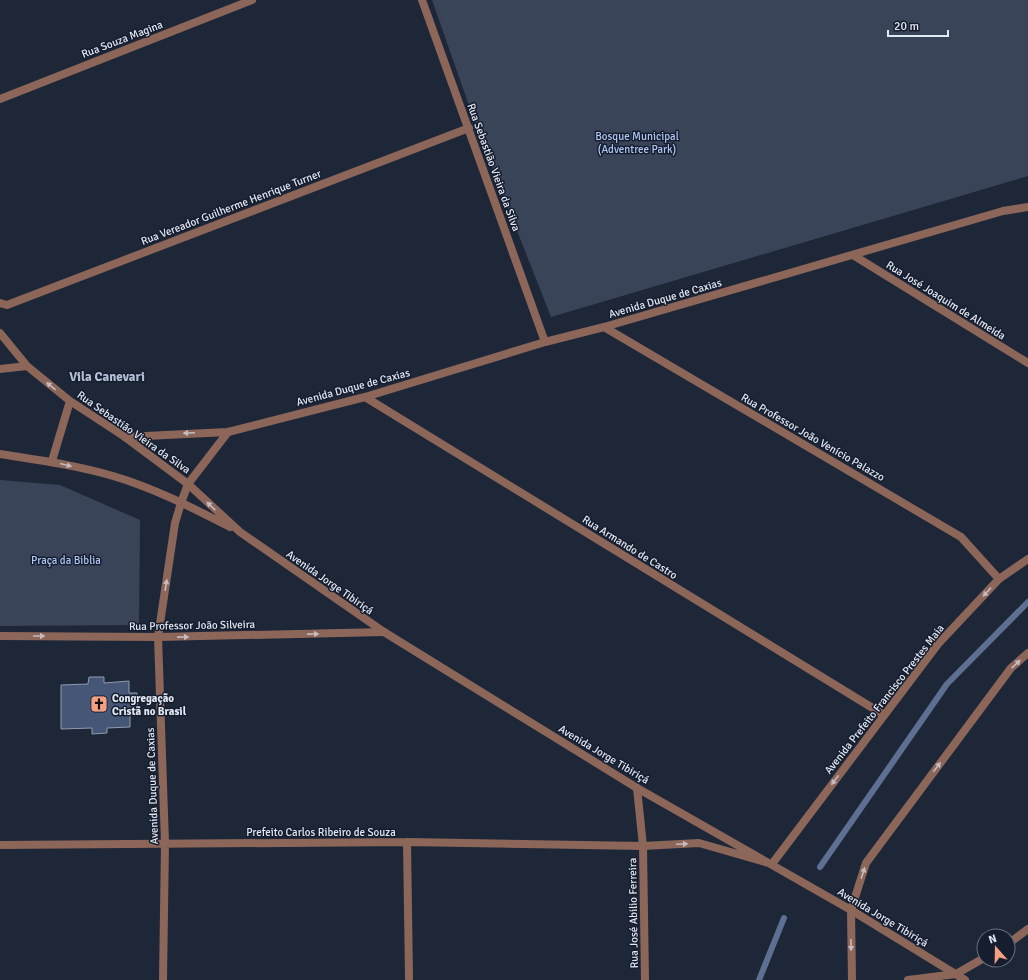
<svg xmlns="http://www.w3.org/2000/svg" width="1028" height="980" viewBox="0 0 1028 980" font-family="Signika,sans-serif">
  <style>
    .green { fill: #3a4459 }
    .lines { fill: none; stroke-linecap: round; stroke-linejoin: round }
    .stream { stroke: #5e7092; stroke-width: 6 }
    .building { fill: #465677; stroke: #909bb1 }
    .minor { stroke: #8c6659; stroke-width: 8 }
    .tertiary { stroke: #8c6659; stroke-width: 8 }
    .oneway { fill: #c5bbbe }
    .labels { text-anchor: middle; stroke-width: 3; stroke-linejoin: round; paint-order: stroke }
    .street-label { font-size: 11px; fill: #e3e9f4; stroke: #151d2e }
    .park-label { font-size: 11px; fill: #b1c8f6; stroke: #151d2e }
    .poi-label { font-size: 11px; font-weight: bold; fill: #e3e9f4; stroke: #151d2e; text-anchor: start }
    .quarter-label { font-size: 13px; font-weight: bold; fill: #b4c0d7; stroke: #151d2e }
  </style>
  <rect width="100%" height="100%" fill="#1e2738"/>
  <path class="green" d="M432 0H1028V176L551 317 479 134Z
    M0 480 60 485 140 520 139 625 0 626Z"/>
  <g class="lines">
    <path class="stream" d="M820 867 947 684 1028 602
      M759 980 784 918"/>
  </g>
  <path class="building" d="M89 677H104V683L129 681V693H137L138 714 130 715V727L107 728V733L92 734V728L61 729V685L88 684Z"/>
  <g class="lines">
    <path class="minor" d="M422 0 545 342
      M0 99 252 0
      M853 255 1028 363
      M0 303 7 305 469 128
      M604 327 961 537 999 579
      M365 397 884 715
      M125 437 228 432 365 397 545 342 604 327 1003 211 1028 207
      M0 636 158 637 384 632
      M637 788 643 846 645 980
      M407 842 409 978
      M0 845 407 842 643 846
      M1008 944 1028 929
      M163 980 165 843 158 637 175 523 181 503 188 484 228 432
      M908 980 956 974 984 958"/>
    <path class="tertiary" d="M0 333 27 366 70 401 125 437 188 484 240 532 384 632 637 788 851 910 965 980
      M0 369 27 366
      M0 454C38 460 76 465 113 476 154 488 193 508 230 527
      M52 461 70 401
      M643 846 699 843 772 864 938 644 999 579 1028 559
      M852 980 851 910 866 863 1011 668 1028 653"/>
  </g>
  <defs><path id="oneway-solid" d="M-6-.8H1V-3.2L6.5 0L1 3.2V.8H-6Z"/></defs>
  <g class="oneway">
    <use href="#oneway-solid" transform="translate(51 386) rotate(-141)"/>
    <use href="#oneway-solid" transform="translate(189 433) rotate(177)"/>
    <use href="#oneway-solid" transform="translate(66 465) rotate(14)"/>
    <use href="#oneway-solid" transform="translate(211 506) rotate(-137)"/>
    <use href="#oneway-solid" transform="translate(166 585) rotate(-81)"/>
    <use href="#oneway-solid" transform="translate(987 592) rotate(133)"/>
    <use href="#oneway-solid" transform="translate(313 634) rotate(-1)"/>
    <use href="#oneway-solid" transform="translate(39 636)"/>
    <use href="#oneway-solid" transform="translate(183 637) rotate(-1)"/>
    <use href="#oneway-solid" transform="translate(1016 664) rotate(-43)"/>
    <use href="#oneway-solid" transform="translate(937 767) rotate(-53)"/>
    <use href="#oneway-solid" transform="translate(835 780) rotate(127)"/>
    <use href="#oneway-solid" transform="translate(682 844) rotate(-3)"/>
    <use href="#oneway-solid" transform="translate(863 873) rotate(-72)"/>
    <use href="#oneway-solid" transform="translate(851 945) rotate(89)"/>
  </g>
  <defs>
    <g id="church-square" transform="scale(0.9)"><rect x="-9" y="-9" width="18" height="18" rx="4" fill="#f39f82" stroke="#151d2e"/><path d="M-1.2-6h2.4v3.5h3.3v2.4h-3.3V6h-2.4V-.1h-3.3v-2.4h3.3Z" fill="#111"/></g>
  </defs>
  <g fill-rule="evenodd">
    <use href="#church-square" x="99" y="704"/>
  </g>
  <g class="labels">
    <g class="street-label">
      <text transform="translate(122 39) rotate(-21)" y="4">Rua Souza Magina</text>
      <text transform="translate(494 167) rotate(70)" y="4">Rua Sebastião Vieira da Silva</text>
      <text transform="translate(231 207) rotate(-21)" y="4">Rua Vereador Guilherme Henrique Turner</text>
      <text transform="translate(665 298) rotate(-16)" y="4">Avenida Duque de Caxias</text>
      <text transform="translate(946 300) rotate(32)" y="4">Rua José Joaquim de Almeida</text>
      <text transform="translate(353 387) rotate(-15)" y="4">Avenida Duque de Caxias</text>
      <text transform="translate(134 432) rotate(35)" y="4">Rua Sebastião Vieira da Silva</text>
      <text transform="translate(813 437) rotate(30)" y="4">Rua Professor João Venício Palazzo</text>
      <text transform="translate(630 547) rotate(32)" y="4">Rua Armando de Castro</text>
      <text transform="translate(330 582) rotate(35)" y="4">Avenida Jorge Tibiriçá</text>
      <text transform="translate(192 625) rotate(-1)" y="4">Rua Professor João Silveira</text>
      <text transform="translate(884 699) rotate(-52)" y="4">Avenida Prefeito Francisco Prestes Maia</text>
      <text transform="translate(604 754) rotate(31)" y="4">Avenida Jorge Tibiriçá</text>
      <text transform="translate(152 786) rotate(-92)" y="4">Avenida Duque de Caxias</text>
      <text x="321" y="836">Prefeito Carlos Ribeiro de Souza</text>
      <text transform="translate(633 913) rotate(-91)" y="4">Rua José Abilio Ferreira</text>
      <text transform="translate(883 917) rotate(31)" y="4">Avenida Jorge Tibiriçá</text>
    </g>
    <g class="park-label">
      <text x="637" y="140">Bosque Municipal<tspan x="637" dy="13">(Adventree Park)</tspan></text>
      <text x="66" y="564">Praça da Biblia</text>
    </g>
    <g class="poi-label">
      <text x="112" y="702">Congregação<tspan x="112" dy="13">Cristã no Brasil</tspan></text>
    </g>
    <g class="quarter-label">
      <text x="107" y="381">Vila Canevari</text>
    </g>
  </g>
  <g transform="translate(996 948) rotate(340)"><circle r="19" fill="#151d2e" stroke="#676f7d"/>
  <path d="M0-3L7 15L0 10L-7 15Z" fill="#f39f82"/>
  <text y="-6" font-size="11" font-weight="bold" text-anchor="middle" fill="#e3e9f4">N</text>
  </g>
  <path d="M888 30v6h60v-6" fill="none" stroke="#e3e9f4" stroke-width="2"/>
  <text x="894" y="30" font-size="12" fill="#e3e9f4" stroke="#151d2e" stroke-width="3" paint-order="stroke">20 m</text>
</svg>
